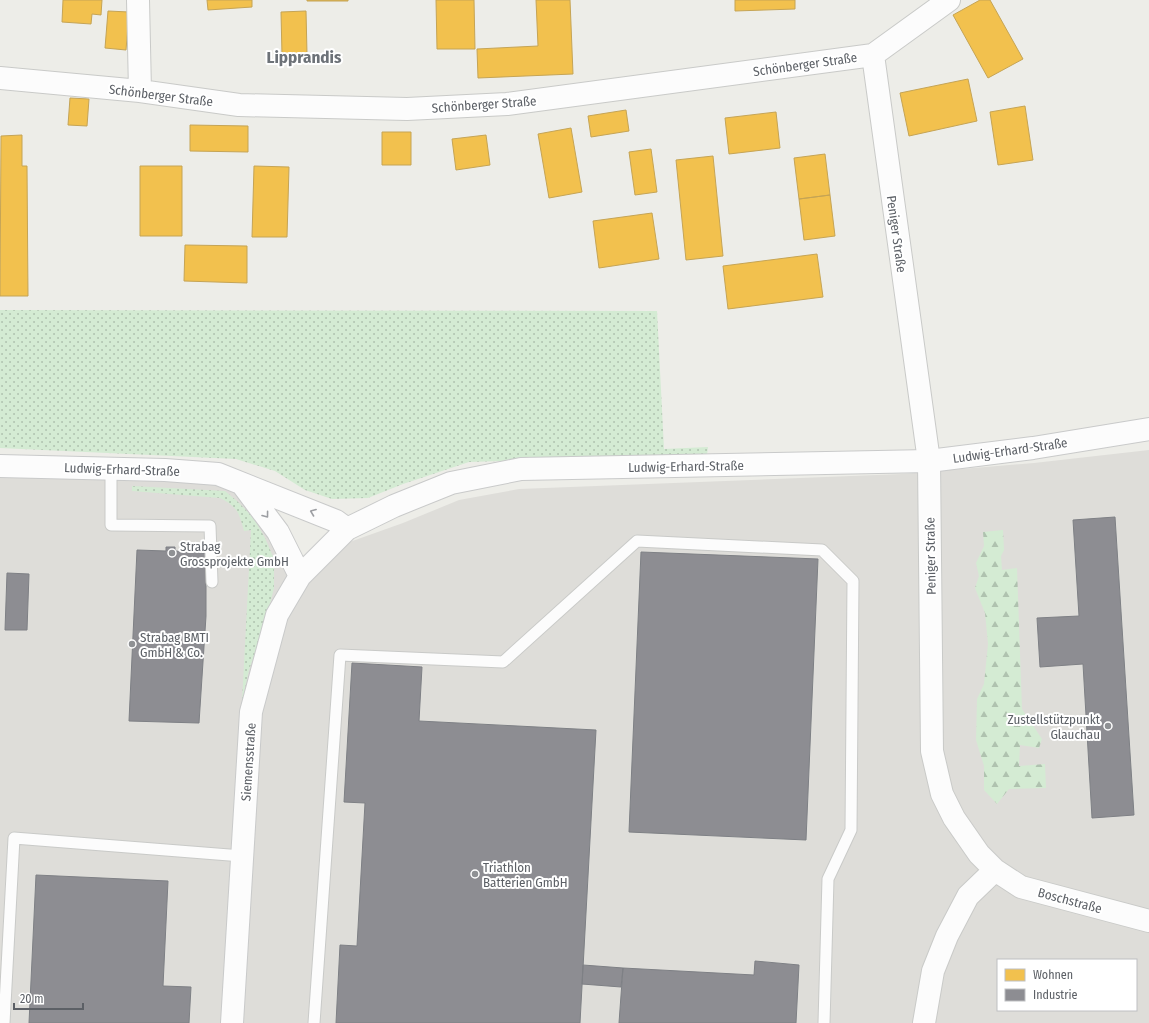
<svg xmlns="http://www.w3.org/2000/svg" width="1149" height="1023" viewBox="0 0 1149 1023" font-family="'Fira Sans Condensed',sans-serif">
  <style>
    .industrial { fill: #deddd9; fill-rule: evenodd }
    .grass { fill: url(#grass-dots) }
    .forest { fill: url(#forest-firs) }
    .homes { fill: #f2c14e; stroke: #c5a455 }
    .industry { fill: #8d8d92; stroke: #7e8085 }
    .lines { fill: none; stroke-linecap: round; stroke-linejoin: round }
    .lane-casing { stroke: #c9cac8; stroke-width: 13 }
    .street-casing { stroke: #c9cac8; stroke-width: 24 }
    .secondary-casing { stroke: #c9caca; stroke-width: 24 }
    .lane { stroke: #fcfcfc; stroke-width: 11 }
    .street { stroke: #fcfcfc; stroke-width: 22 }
    .secondary { stroke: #fcfcfc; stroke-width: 22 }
    .oneway { stroke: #9c9ea2 }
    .poi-dot { fill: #8f9194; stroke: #fff; stroke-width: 1.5 }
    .labels { text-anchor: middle; stroke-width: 4; stroke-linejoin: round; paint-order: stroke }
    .street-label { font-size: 13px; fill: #5c6066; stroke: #fff }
    .poi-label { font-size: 13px; fill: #5c6066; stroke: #fff; text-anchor: start }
    .district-label { font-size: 17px; font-weight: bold; fill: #6d7278; stroke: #fff }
  </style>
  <defs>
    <pattern id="grass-dots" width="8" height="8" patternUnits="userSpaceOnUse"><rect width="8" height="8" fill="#d4ebd3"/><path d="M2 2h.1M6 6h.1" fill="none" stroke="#afc2af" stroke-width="1.8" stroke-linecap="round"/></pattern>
    <pattern id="forest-firs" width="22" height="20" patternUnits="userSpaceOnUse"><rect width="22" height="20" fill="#d4ebd3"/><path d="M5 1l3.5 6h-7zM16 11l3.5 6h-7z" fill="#afc2af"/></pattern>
  </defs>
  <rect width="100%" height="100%" fill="#edede8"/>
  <path class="industrial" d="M1149 450V1023H0V466L242 484 285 565 403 523 459 500 519 489 902 474 1034 463ZM998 960H1136V1010H998Z"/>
  <path class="grass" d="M0 310 657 311 664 449 708 447 707 455 469 462 403 484 368 498 332 499 305 490 275 471 236 459 0 448Z
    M132 486 225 491 237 501 253 517 265 538 274 559V588L266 620 249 670 242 702 251 530 244 531C239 513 238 507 220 498L132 491Z"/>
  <path class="forest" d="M1003 530 1004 550 1001 556 1002 570 1017 568 1022 709 1042 739 1039 748 1020 745 1019 766 1045 764 1046 788 1009 789 997 804 984 790V766L976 740 977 699 984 684 988 644 985 613 975 588 979 576 976 563 984 546 983 532Z"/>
  <path class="homes" d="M63 0H102L101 15 92 14 91 24 62 22Z
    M207 0H252V7L208 10Z
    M307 0H348V1H307Z
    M436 0H474L475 49H437Z
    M536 0H570L573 74 478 78 477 49 538 46Z
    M735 0H795V9L735 11Z
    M980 0H990L1023 59 988 78 953 15Z
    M108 11 129 12 126 50 105 48Z
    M306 11 307 54 282 55 281 12Z
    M968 79 977 121 909 136 900 93Z
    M70 98 89 99 87 126 68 125Z
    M1025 106 1033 160 998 165 990 112Z
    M626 110 629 131 591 137 588 116Z
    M776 112 780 148 729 154 725 118Z
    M190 125 248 126V152L190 151Z
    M571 128 582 192 549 198 538 134Z
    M382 132H411V165H382Z
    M22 135V166H27L28 296H0L1 136Z
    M486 135 490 165 456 170 452 139Z
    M651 149 657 192 635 195 629 152Z
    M825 154 830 195 799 199 794 158Z
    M713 156 723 256 686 260 676 160Z
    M140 166H182V236H140Z
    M254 166 289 167 287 237H252Z
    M830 195 835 236 804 240 799 199Z
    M652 213 659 259 599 268 593 221Z
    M185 245 247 246V283L184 281Z
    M817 254 823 297 728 309 723 266Z"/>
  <path class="industry" d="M1115 517 1134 815 1092 818 1083 664 1040 667 1037 618 1079 616 1073 520Z
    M166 547H175V551L206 553V616L199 723 129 721 137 550 166 551Z
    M641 552 818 559 806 840 629 832Z
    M7 573 29 574 27 630H5Z
    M352 663 422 667 419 721 596 730 580 1023H336L340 945 357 946 365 803 344 802Z
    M36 875 168 881 163 986 191 987 189 1023H29Z
    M755 961 799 965 796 1023H619L623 968 754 975Z
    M583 965 623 968 621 987 582 984Z"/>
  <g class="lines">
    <g class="lane-casing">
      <path id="lane" d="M111 468V525L210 526 212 582
        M4 1023 14 838 242 856
        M314 1023 340 655 503 662 637 541 822 550 853 581 851 830 828 879 824 1023"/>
    </g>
    <g class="street-casing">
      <path id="street" d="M138 0 140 91
        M873 55 929 461 932 751 942 794 954 818 979 854 995 870 1021 887 1149 921
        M0 78 140 91 239 105 407 109 507 104 873 55 949 0
        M924 1023 933 971 947 936 968 896 995 870"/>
    </g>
    <g class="secondary-casing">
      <path id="secondary" d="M0 466 165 470 218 474 336 521 347 529
        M242 484 278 532 300 576
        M232 1023 251 712 277 615 300 576 347 529 394 506 451 483 521 469 929 461 1033 448 1149 429"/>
    </g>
    <use href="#lane" class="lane"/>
    <use href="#street" class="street"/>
    <use href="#secondary" class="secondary"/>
  </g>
  <defs><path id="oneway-chevron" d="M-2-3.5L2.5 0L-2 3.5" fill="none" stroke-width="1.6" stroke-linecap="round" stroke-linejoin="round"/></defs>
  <g class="oneway">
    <use href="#oneway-chevron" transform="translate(313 512) rotate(-159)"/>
    <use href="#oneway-chevron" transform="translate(266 515) rotate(53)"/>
  </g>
  <g class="poi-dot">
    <circle cx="172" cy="553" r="4"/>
    <circle cx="132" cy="644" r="4"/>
    <circle cx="1108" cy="726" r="4"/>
    <circle cx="475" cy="874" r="4"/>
  </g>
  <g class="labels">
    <g class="street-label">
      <text transform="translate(805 64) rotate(-8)" y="5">Schönberger Straße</text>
      <text transform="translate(161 95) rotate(7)" y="5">Schönberger Straße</text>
      <text transform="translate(484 104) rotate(-4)" y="5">Schönberger Straße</text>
      <text transform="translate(897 234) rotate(82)" y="5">Peniger Straße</text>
      <text transform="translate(1010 450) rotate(-8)" y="5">Ludwig-Erhard-Straße</text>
      <text transform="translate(686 466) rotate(-1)" y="5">Ludwig-Erhard-Straße</text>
      <text transform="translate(122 469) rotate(2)" y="5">Ludwig-Erhard-Straße</text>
      <text transform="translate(930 556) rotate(-91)" y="5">Peniger Straße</text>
      <text transform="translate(248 762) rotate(-86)" y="5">Siemensstraße</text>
      <text transform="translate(1070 900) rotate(15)" y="5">Boschstraße</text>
    </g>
    <g class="poi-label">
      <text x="180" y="551">Strabag<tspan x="180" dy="15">Grossprojekte GmbH</tspan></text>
      <text x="140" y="642">Strabag BMTI<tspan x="140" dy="15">GmbH &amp; Co.</tspan></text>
      <text x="1100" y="724" text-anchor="end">Zustellstützpunkt<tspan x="1100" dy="15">Glauchau</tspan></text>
      <text x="483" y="872">Triathlon<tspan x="483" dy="15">Batterien GmbH</tspan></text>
    </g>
    <g class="district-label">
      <text x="304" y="63">Lipprandis</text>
    </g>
  </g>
  <rect x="997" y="959" width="140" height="52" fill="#ffffff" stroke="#bebfc2"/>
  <rect x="1005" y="969" width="20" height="12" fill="#f2c14e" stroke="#bebfc2"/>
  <text x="1033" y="979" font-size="12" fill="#5c6066">Wohnen</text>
  <rect x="1005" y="989" width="20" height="12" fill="#8d8d92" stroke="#bebfc2"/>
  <text x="1033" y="999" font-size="12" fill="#5c6066">Industrie</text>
  <path d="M14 1003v6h69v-6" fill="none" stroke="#5c6066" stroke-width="2"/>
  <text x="20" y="1003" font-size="12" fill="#5c6066" stroke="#ffffff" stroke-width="3" paint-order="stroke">20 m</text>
</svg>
